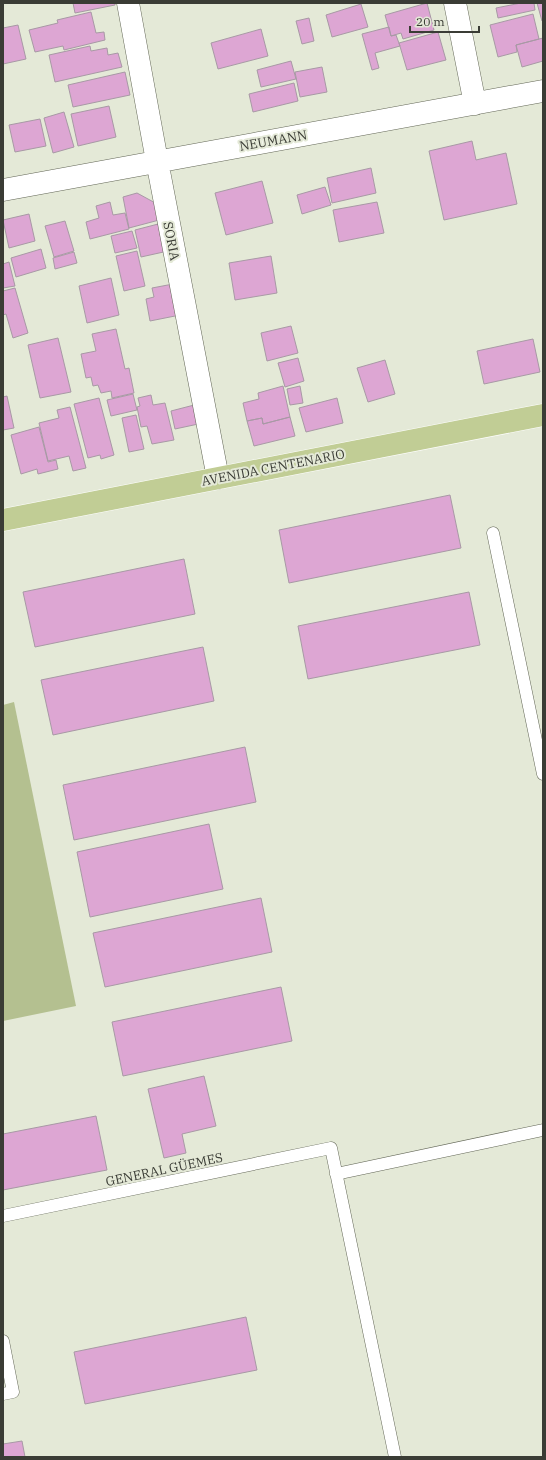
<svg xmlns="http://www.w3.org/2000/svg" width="546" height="1460" viewBox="0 0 546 1460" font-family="'IBM Plex Serif',serif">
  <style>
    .green { fill: #b4c090 }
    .building { fill: #dda6d3; stroke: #a899a5 }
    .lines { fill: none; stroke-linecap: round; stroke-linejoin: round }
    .service-casing { stroke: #636757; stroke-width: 13 }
    .minor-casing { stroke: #636757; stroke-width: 23 }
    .primary-casing { stroke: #fff; stroke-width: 23 }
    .service { stroke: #fff; stroke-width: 12 }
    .minor { stroke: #fff; stroke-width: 22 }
    .primary { stroke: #c1cd95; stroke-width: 22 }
    .labels { text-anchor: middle; stroke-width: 4; stroke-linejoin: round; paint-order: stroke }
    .street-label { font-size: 13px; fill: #3a3c35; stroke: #e4e9d7 }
  </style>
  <rect width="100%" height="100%" fill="#e4e9d7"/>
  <path class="green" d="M14 702 76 1006 3 1021V705Z"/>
  <path class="building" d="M73 3H115V5L75 13Z
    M427 3 434 30 403 39 401 33 391 36 385 15Z
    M521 3H534L535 10 498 18 496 8Z
    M537 3H543V20L542 21Z
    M361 4 368 27 332 37 326 15Z
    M91 12 96 33 104 32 105 40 64 50 63 46 35 52 29 30 58 23 57 20Z
    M533 14 539 39 516 45 517 52 498 57 490 25Z
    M309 18 314 41 302 44 296 21Z
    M18 25 26 59 3 64V28Z
    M389 27 391 36 396 35 400 46 375 53 379 68 372 70 362 34Z
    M261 29 268 56 218 69 211 43Z
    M438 32 446 60 407 70 399 43Z
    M543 38V61L522 67 516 45Z
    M90 46 91 51 107 48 108 55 118 53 122 67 55 82 49 55Z
    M291 61 296 79 261 87 257 70Z
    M322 67 327 92 300 97 295 72Z
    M125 72 130 95 73 107 68 85Z
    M294 83 298 101 253 112 249 94Z
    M109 106 116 137 78 146 71 114Z
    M64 112 74 147 53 153 44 118Z
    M40 119 46 146 15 152 9 125Z
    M472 141 476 160 506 153 517 204 444 220 429 151Z
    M371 168 376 193 332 203 327 178Z
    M262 181 273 223 226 235 215 193Z
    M325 187 331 205 302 214 297 195Z
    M137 193 159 205 163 219 129 228 123 197Z
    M110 202 113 215 125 213 129 229 90 239 86 222 99 218 96 206Z
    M377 202 384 233 339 242 333 210Z
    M29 214 35 241 9 248 3 220Z
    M65 221 74 251 54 257 45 226Z
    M162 223 168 251 141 257 135 230Z
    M132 231 137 248 115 253 111 236Z
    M41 249 46 268 16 277 11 258Z
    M137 251 145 286 124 291 116 256Z
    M74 252 77 263 55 269 53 258Z
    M271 256 277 293 235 300 229 263Z
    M9 262 15 286 3 288V264Z
    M111 278 119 315 87 323 79 286Z
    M173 284 180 315 150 321 146 299 154 297 152 288Z
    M15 288 28 333 13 338 6 314 3 315V291Z
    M291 326 298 353 267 361 261 333Z
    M116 329 125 369 129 368 134 393 112 398 111 391 101 393 98 385 93 386 91 377 86 378 81 354 96 351 92 334Z
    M58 338 71 392 40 398 28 345Z
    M533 339 540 372 484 384 477 351Z
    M298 358 304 381 285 387 278 363Z
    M385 360 395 394 368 402 357 368Z
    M283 386 290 417 263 424 262 418 247 421 243 403 259 399 258 393Z
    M300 386 303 403 290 405 287 389Z
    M133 394 137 410 111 416 107 400Z
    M151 395 153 405 165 403 174 440 152 444 147 426 141 427 137 407 140 406 138 398Z
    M7 396 14 428 3 430V397Z
    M99 398 114 455 101 459 100 455 88 458 74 404Z
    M337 398 343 423 306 432 299 408Z
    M198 404 203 423 175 429 171 411Z
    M70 407 86 468 73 471 69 456 48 461 39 423 59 418 57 410Z
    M136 415 144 449 129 452 122 418Z
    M290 417 295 436 254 446 247 421 262 418 263 424Z
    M39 427 48 462 56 460 58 469 38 474 37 469 21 474 11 435Z
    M450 495 461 548 289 583 279 530Z
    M184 559 195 614 35 647 23 592Z
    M469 592 480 645 308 679 298 626Z
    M203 647 214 701 53 735 41 680Z
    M245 747 256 802 74 840 63 785Z
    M209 824 223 889 90 917 77 852Z
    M261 898 272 952 105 987 93 933Z
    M281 987 292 1041 123 1076 112 1022Z
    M204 1076 216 1126 182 1134 186 1153 164 1158 148 1089Z
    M96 1116 107 1170 3 1190V1134Z
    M246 1317 257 1370 85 1404 74 1352Z
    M22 1441 25 1457H3V1444Z"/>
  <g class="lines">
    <g class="service-casing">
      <path id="service" d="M493 533 543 774
        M336 1174 543 1130
        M3 1216 331 1148 395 1457
        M3 1341 13 1392 3 1394"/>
    </g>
    <g class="minor-casing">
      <path id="minor" d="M128 3 157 161 218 478
        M455 3 475 104
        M3 190 543 91"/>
    </g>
    <g class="primary-casing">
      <path id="primary" d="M3 520 543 415"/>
    </g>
    <use href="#service" class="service"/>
    <use href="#minor" class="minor"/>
    <use href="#primary" class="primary"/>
  </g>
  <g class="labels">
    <g class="street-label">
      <text transform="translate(273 140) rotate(-10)" y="5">NEUMANN</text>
      <text transform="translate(172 241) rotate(79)" y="5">SORIA</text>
      <text transform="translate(273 467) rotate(-11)" y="5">AVENIDA CENTENARIO</text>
      <text transform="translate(164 1169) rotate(-12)" y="5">GENERAL GÜEMES</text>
    </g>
  </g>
  <rect width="546" height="1460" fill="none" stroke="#3a3c35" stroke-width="8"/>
  <path d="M410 26v6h69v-6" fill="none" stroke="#3a3c35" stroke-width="2"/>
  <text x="416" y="26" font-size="12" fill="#3a3c35" stroke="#e4e9d7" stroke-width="3" paint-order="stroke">20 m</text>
</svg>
